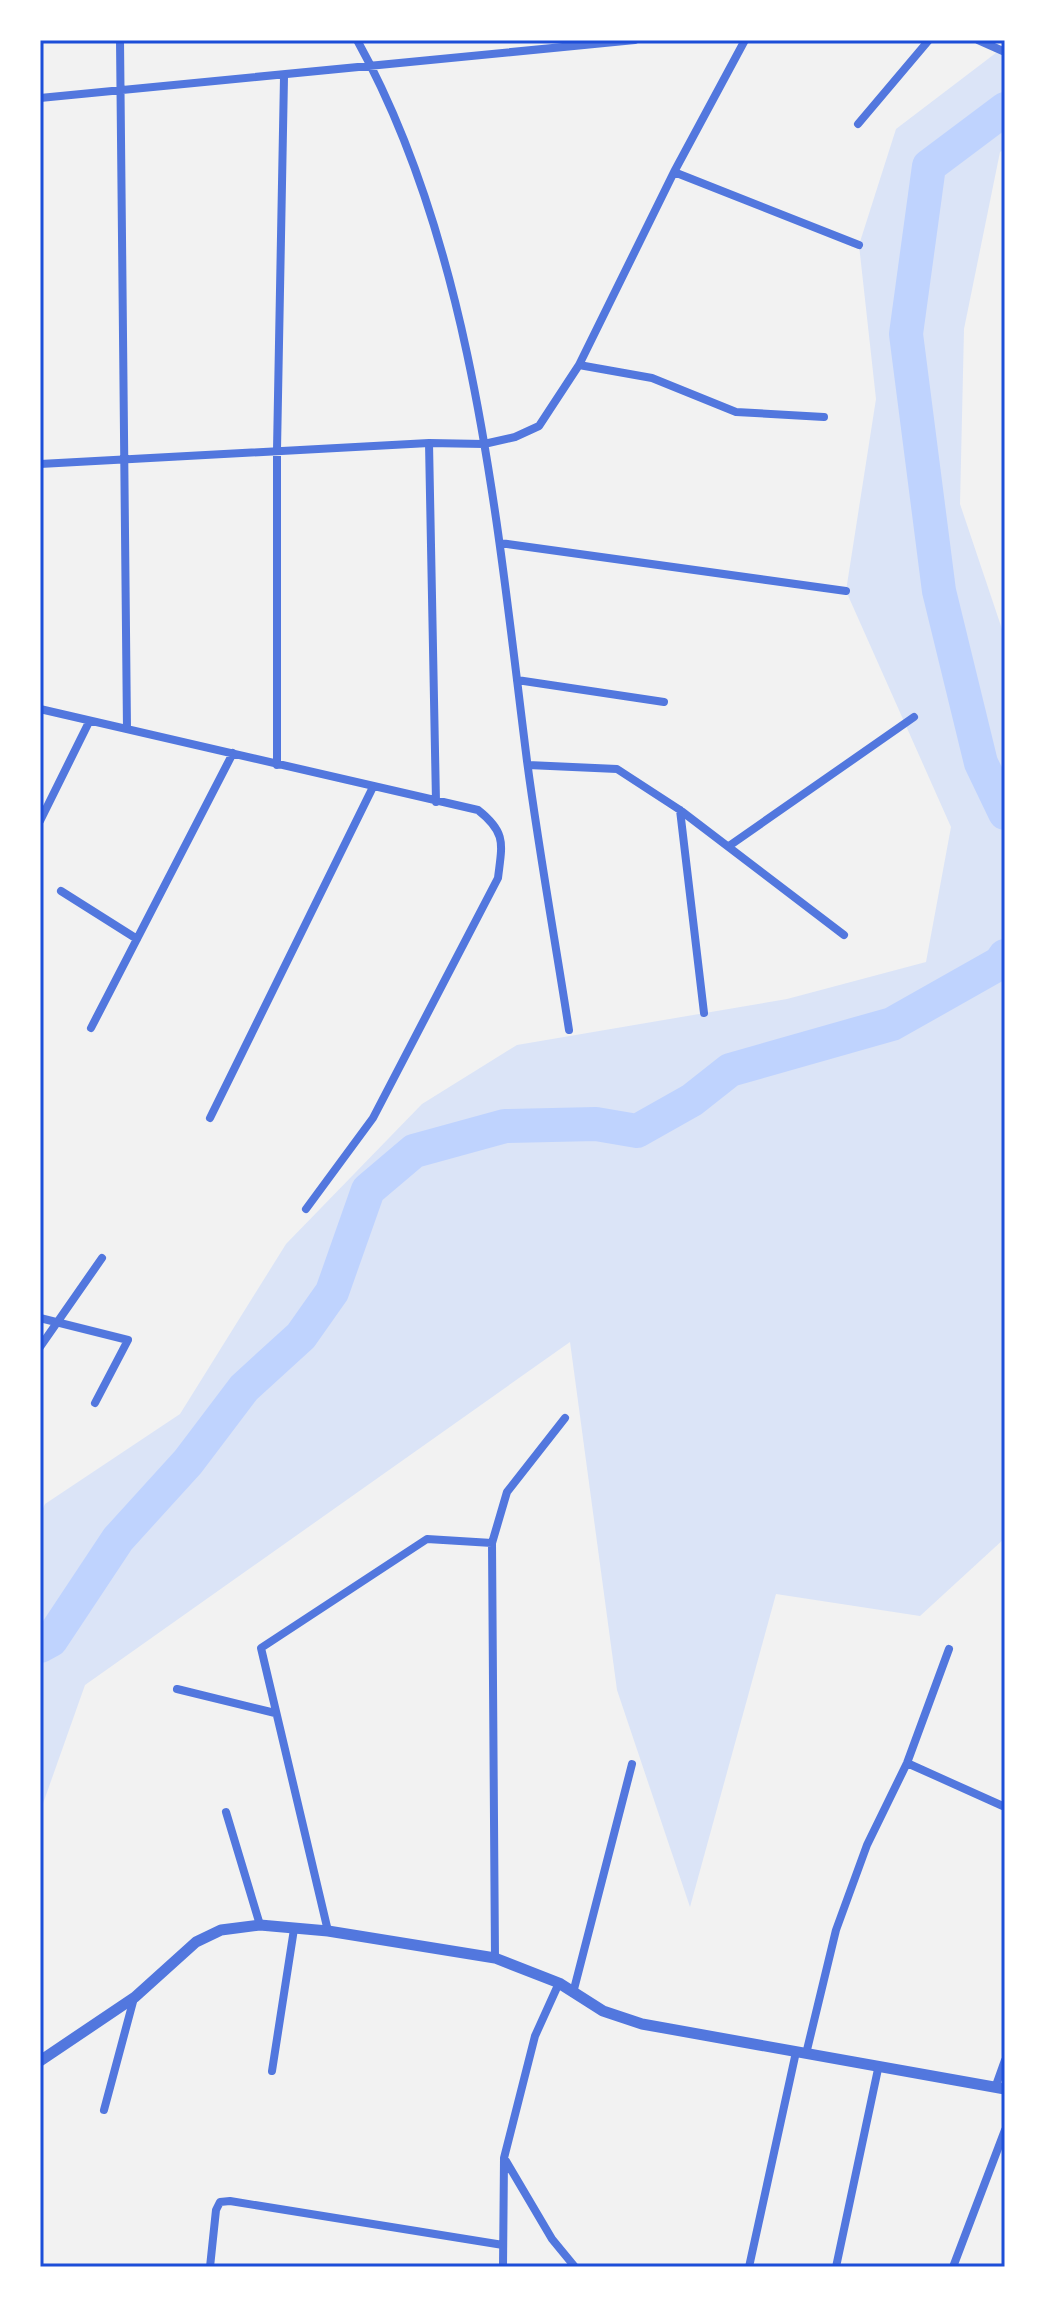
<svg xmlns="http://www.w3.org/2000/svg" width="1045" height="2307" viewBox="0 0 1045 2307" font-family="'Golos Text',sans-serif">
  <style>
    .green { fill: #dbe4f7 }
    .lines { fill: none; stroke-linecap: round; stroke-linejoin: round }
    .river { stroke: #bfd3fe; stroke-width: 34 }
    .minor { stroke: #5277de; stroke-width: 8 }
    .tertiary { stroke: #5277de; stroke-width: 11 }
    .neatline { fill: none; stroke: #1d4ed8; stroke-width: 3 }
  </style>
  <rect width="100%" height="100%" fill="#f2f2f2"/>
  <path class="green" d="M1005 46V149L1000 152 964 329 960 504 1005 638V1538L920 1616 776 1594 690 1907 617 1690 570 1342 85 1685 40 1812V1515L45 1504 180 1414 286 1244 422 1104 517 1045 787 999 926 962 951 827 846 591 876 399 859 245 896 129Z"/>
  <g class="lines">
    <path class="river" d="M1005 109 929 166 906 334 939 591 981 763 1005 813
      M40 1646 51 1640 118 1539 188 1462 244 1388 301 1336 332 1292 368 1190 414 1151 505 1126 596 1124 637 1131 692 1100 730 1070 892 1024 1000 963 1005 956"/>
    <path class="minor" d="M120 40 127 729
      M357 40C474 251 497 524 527 761 539 851 555 940 569 1030
      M978 40 1005 52
      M40 98 635 40
      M858 124 929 40
      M674 172 859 245
      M579 365 652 378 736 412 824 417
      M429 443 436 802
      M40 464 429 443 484 444 515 437 539 426 579 365 674 172 745 40
      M500 543 846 591
      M517 680 664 702
      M40 709 478 810C507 833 502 844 498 878L373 1118 306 1209
      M277 765V450L284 77
      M528 765 617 769 680 810 844 935
      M680 810 704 1013
      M40 821 89 722
      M729 846 914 717
      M61 891 137 939
      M91 1028 233 753
      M210 1118 373 787
      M40 1318 128 1340 95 1403
      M40 1347 102 1258
      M177 1689 275 1713
      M907 1763 1005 1807
      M226 1812 260 1925
      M328 1931 261 1648 427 1539 492 1543
      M495 1958 492 1543 507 1492 565 1418
      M573 1993 632 1764
      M806 2054 836 1930 867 1845 907 1763 949 1649
      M272 2071 294 1929
      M995 2088 1005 2060
      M104 2110 134 1998
      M506 2161 552 2239 575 2267
      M210 2267 216 2210 220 2202 230 2201 503 2245
      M503 2267 504 2158 535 2036 559 1983
      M749 2267 796 2052
      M836 2267 878 2069
      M953 2267 1005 2130"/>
    <path class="tertiary" d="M40 2061 135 1997 196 1942 221 1930 260 1925 328 1931 495 1958 559 1983 603 2011 642 2024 1005 2089"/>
  </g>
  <rect width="1045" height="2307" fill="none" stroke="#ffffff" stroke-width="84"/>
  <rect x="42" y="42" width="961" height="2223" class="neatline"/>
</svg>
